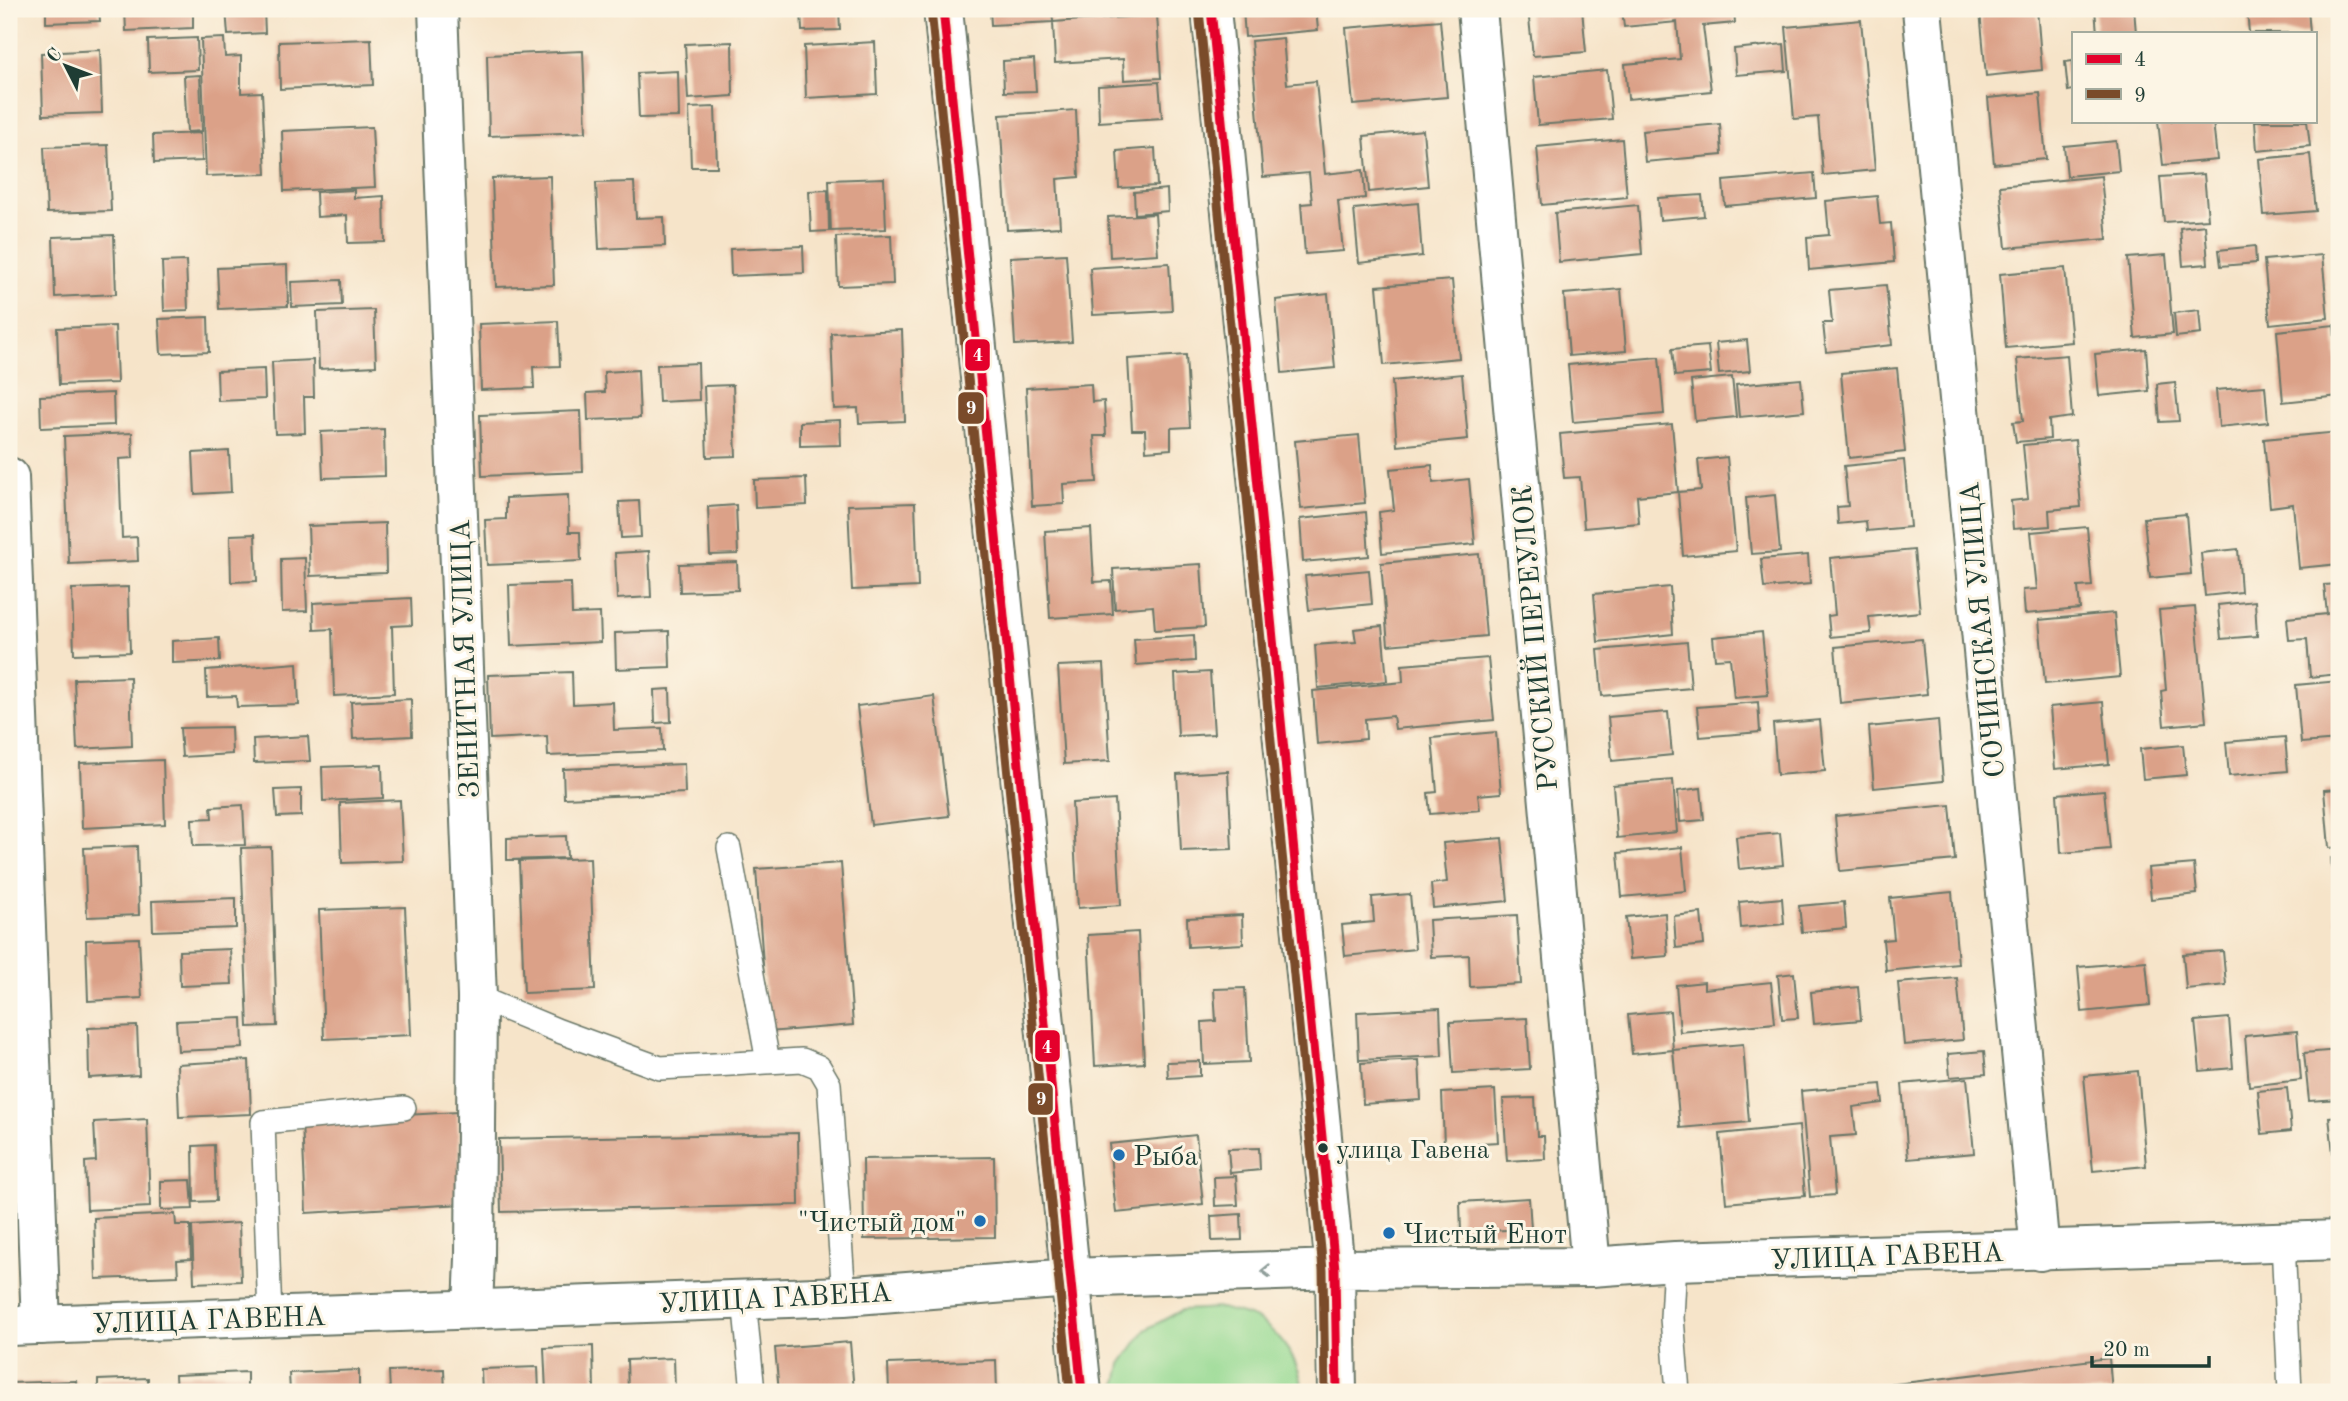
<svg xmlns="http://www.w3.org/2000/svg" width="2348" height="1401" viewBox="0 0 2348 1401" font-family="'Old Standard TT',serif">
  <style>
    .green { fill: #95d992; stroke: #5a8b63; stroke-width: 2 }
    .building { fill: #dba188 }
    .lines { fill: none; stroke-linecap: round; stroke-linejoin: round }
    .lane-casing { stroke: #6a7768; stroke-width: 26 }
    .street-casing { stroke: #6a7768; stroke-width: 42 }
    .secondary-casing { stroke: #6a7768; stroke-width: 42 }
    .lane { stroke: #fff; stroke-width: 23 }
    .street { stroke: #fff; stroke-width: 38 }
    .secondary { stroke: #fff; stroke-width: 38 }
    .bus-1-casing { stroke: #fcf5e5; stroke-width: 14 }
    .bus-2-casing { stroke: #fcf5e5; stroke-width: 14 }
    .bus-1 { stroke: #e4002b; stroke-width: 9 }
    .bus-2 { stroke: #7a4b2a; stroke-width: 9 }
    .oneway { stroke: #8f9e9a }
    .bus-dot { fill: #1f3d34; stroke: #fcf5e5; stroke-width: 2.5 }
    .poi-dot { fill: #1f6fb2; stroke: #fcf5e5; stroke-width: 2.5 }
    .labels { text-anchor: middle; stroke-width: 6; stroke-linejoin: round; paint-order: stroke }
    .bus-label { font-size: 26px; fill: #1f3d34; stroke: #fcf5e5; text-anchor: start }
    .street-label { font-size: 28px; fill: #1f3d34; stroke: #fcf5e5 }
    .poi-label { font-size: 28px; fill: #1f3d34; stroke: #fcf5e5; text-anchor: start }
    .line-badge { stroke: #fcf5e5; stroke-width: 2.5 }
    .badge-label { font-size: 19px; text-anchor: middle; font-weight: bold; fill: #fff }
  </style>
  <rect width="100%" height="100%" fill="#fcf5e5"/>
  <filter id="ink" filterUnits="userSpaceOnUse"><feTurbulence type="fractalNoise" baseFrequency=".0143" numOctaves="2"/><feDisplacementMap in="SourceGraphic" scale="14" xChannelSelector="R" yChannelSelector="G"/><feConvolveMatrix kernelMatrix="1 2 1 2 8 2 1 2 1" color-interpolation-filters="sRGB"/></filter>
  <filter id="wash" filterUnits="userSpaceOnUse"><feTurbulence type="fractalNoise" baseFrequency=".00686" numOctaves="4" result="noise"/><feDisplacementMap in="SourceGraphic" scale="28" xChannelSelector="R" yChannelSelector="G"/><feGaussianBlur stdDeviation="1.57" result="paint"/><feColorMatrix in="noise" values="0 0 0 0 0 0 0 0 0 0 0 0 0 0 0 0 0 1.4 0 .05"/><feComposite in="paint" operator="in"/></filter>
  <g filter="url(#wash)">
    <rect width="100%" height="100%" fill="#f6e4c9"/>
    <path class="green" d="M1221 1308C1232 1312 1247 1314 1258 1320 1282 1335 1301 1364 1303 1392H1115L1121 1364 1145 1330 1182 1310Z"/>
    <g id="blocks">
      <path class="building" d="M46 9H99L100 21 46 23Z
        M125 9H193V28L126 31Z
        M226 9H264L265 33 228 35Z
        M485 9H516V11L485 12Z
        M801 9H839L840 30 802 31Z
        M990 9H1052L1053 22 991 25Z
        M1080 9H1119V11L1080 14Z
        M1243 9H1316L1318 30 1245 37Z
        M1528 9H1582L1586 52 1533 56Z
        M1622 9H1734L1735 23 1703 26 1711 91 1628 99 1625 64 1680 59 1677 22 1624 27Z
        M2004 9H2037L2042 70 1986 76 1980 11Z
        M2095 9H2134L2136 33H2097Z
        M2247 9H2308L2310 33H2249Z
        M1157 15 1161 78 1124 80 1123 59 1055 63 1053 22Z
        M1440 20 1447 97 1353 105 1346 28Z
        M1861 20 1875 170 1823 175 1818 117 1794 119 1786 27Z
        M197 38 198 70 149 72 148 40Z
        M224 38 225 57 241 56V93L262 92 266 174 206 176 201 39Z
        M1283 38 1287 84 1316 81 1325 174 1363 170 1365 198 1338 201 1343 251 1305 254 1301 204 1312 203 1309 173 1263 177 1251 41Z
        M371 39 373 85 280 89 279 42Z
        M732 42 733 96 688 99 685 44Z
        M875 42 877 94 806 98 804 46Z
        M1784 44 1786 71 1736 75 1734 49Z
        M100 50 102 113 43 115 41 53Z
        M583 51 586 132 489 136 487 55Z
        M1034 59 1036 91 1004 92 1003 61Z
        M2073 61V90L2068 91 2065 62Z
        M1607 70 1612 119 1538 125 1534 77Z
        M678 71 679 117 639 118 637 73Z
        M200 75 202 131 187 132 184 76Z
        M1159 82 1162 118 1099 122 1098 86Z
        M2040 93 2046 159 1994 164 1988 98Z
        M715 107 717 167H691L689 108Z
        M1076 110 1079 177 1057 179 1060 227 1007 230 1000 115Z
        M2158 121H2213L2217 160 2163 165Z
        M2255 121H2307L2310 146 2257 151Z
        M1720 124 1722 155 1645 162 1642 131Z
        M372 127 375 187 284 191 282 131Z
        M1423 130 1428 186 1369 192 1364 136Z
        M201 133 202 161 154 163 153 135Z
        M1622 139 1627 197 1542 205 1537 147Z
        M2116 141 2119 171 2067 176 2064 146Z
        M108 145 111 211 47 213 44 147Z
        M1155 148 1157 186 1119 188 1117 151Z
        M2310 154 2316 211 2264 215 2259 159Z
        M1814 173 1816 198 1725 206 1723 181Z
        M2204 174 2208 219 2164 222 2160 177Z
        M550 176 554 285 496 287 492 178Z
        M2101 176 2107 239 2006 248 2000 186Z
        M884 178 886 229 831 231 829 180Z
        M634 182 636 218 664 217 665 246 599 249 596 183Z
        M1167 189 1168 211 1135 214 1134 192Z
        M354 190V198L384 196 385 242 348 243 347 215 317 217 316 192Z
        M828 190 829 231 811 232 809 191Z
        M1702 195 1704 216 1660 220 1658 198Z
        M1877 196 1880 224 1891 223 1894 262 1809 270 1807 237 1829 235 1826 201Z
        M1418 203 1422 256 1359 263 1354 209Z
        M1638 205 1642 254 1559 262 1555 213Z
        M1155 214 1158 254 1110 257 1108 217Z
        M2205 225 2208 264 2183 266 2180 228Z
        M114 235 116 294 55 297 53 237Z
        M891 235 893 284 838 286 836 237Z
        M803 246 804 273 731 276 730 249Z
        M2255 246 2256 263 2221 266 2219 250Z
        M1066 254 1072 342 1015 345 1010 257Z
        M2166 255 2173 334 2135 338 2128 258Z
        M2322 255 2328 318 2270 324 2264 260Z
        M186 261 188 310 164 311 162 262Z
        M1169 263 1172 311 1093 315 1090 268Z
        M287 265 288 306 219 309 217 268Z
        M2065 268 2072 342 2006 348 2000 274Z
        M341 280 342 305 292 307 291 282Z
        M1452 280 1459 358 1384 365 1377 286Z
        M1886 285 1892 345 1826 352 1823 323H1832L1829 290Z
        M1621 289 1626 351 1569 356 1564 294Z
        M1328 294 1335 368 1282 373 1276 300Z
        M374 310 376 366 319 369 317 312Z
        M2199 310 2201 334 2176 337 2174 313Z
        M208 317 209 352 161 354 159 319Z
        M558 321 560 366 533 367 534 388 481 390 479 324Z
        M2334 325 2339 396 2283 402 2277 331Z
        M115 326 117 383 59 385 57 328Z
        M902 330 905 421 859 423 858 408 834 409 831 333Z
        M1747 340 1750 371 1719 374 1716 343Z
        M1708 346 1711 373 1675 376 1672 349Z
        M2146 349 2149 391 2099 396 2095 354Z
        M1186 355 1190 427 1171 428V449L1146 451 1145 430H1132L1128 359Z
        M2067 355 2072 417 2049 420 2050 439 2016 442 2013 422 2023 421 2017 359Z
        M1659 357 1664 414 1573 422 1568 365Z
        M313 360 314 397H304L305 433 275 434 272 362Z
        M698 363 699 400 659 402 657 365Z
        M1897 368 1905 452 1849 458 1841 373Z
        M264 369 265 399 218 401 217 371Z
        M638 370 640 418 588 420 587 393 605 392 604 372Z
        M1462 374 1468 439 1397 446 1392 381Z
        M1732 377 1736 417 1695 421 1691 381Z
        M1801 379 1804 411 1739 417 1736 385Z
        M2175 382 2179 421 2160 422 2157 384Z
        M1091 384 1092 402 1104 401 1106 436H1094L1097 482 1063 484 1064 504 1032 506 1026 388Z
        M733 385 736 456 707 457 704 386Z
        M2265 386 2268 422 2219 427 2216 390Z
        M113 393 114 425 41 428 40 396Z
        M581 411 583 472 482 476 480 415Z
        M840 420 841 445 800 446V422Z
        M1672 424 1678 492 1637 496 1639 523 1584 528 1580 477 1564 478 1560 434Z
        M384 429 385 476 323 478 321 432Z
        M2339 432V564L2299 568 2293 504 2270 507 2264 439Z
        M132 433 133 458 119 459 122 538 137 537 138 561 69 564 64 436Z
        M1359 435 1365 503 1301 509 1295 441Z
        M2075 440 2081 507 2049 510 2050 526 2013 529 2011 501 2028 499 2023 445Z
        M229 451 231 492 195 494 193 453Z
        M1727 457 1736 551 1683 556 1678 492 1701 490 1698 460Z
        M1904 460 1910 527 1867 531 1866 521 1838 524 1837 507 1848 506 1844 466Z
        M1432 465 1433 483 1469 479 1475 544 1382 553 1379 512 1394 510 1390 469Z
        M806 478 807 505 755 508 754 480Z
        M568 495 569 532H580L581 561 487 565 485 520 506 519V498Z
        M1775 495 1780 552 1751 554 1746 498Z
        M639 501 641 537 621 538 619 502Z
        M915 503 918 587 852 590 848 505Z
        M736 505 738 554 710 555 708 507Z
        M1366 512 1369 556 1303 562 1300 519Z
        M2186 514 2191 574 2150 578 2144 518Z
        M385 523 386 573 310 576 308 526Z
        M2087 527 2092 586 2078 587 2080 609 2025 614 2023 590 2037 589 2031 532Z
        M1091 528 1094 582 1111 581 1113 614 1050 618 1045 531Z
        M255 534 257 581 231 582 230 535Z
        M2238 549 2241 592 2205 596 2201 553Z
        M1914 550 1920 612 1869 617 1871 633 1830 637 1828 616 1835 615 1830 558Z
        M649 551 651 597 617 599 615 553Z
        M1479 554 1486 636 1388 645 1381 563Z
        M1808 555 1810 584 1764 588 1761 559Z
        M305 558 307 611 282 612 281 559Z
        M737 562 738 590 680 592 679 564Z
        M1201 564 1205 627 1155 630 1153 606 1115 609 1113 569Z
        M1369 570 1372 604 1309 610 1305 576Z
        M571 583 572 614 600 613 601 642 511 646 509 585Z
        M2339 584V674L2310 677 2307 639 2289 640 2287 618 2327 614 2324 585Z
        M128 587 130 652 74 654 72 589Z
        M1670 587 1673 634 1598 642 1594 594Z
        M411 598 412 625 392 626 394 693 334 696 332 629 314 630 313 603Z
        M2255 601 2257 636 2221 639 2218 605Z
        M2195 607 2206 722 2164 726 2161 691 2166 690 2159 610Z
        M2114 613 2120 677 2045 684 2039 620Z
        M1382 626 1387 681 1318 688 1315 645 1356 642 1354 629Z
        M669 631 670 667 616 669 615 633Z
        M1762 632 1768 695 1734 698 1730 658 1715 659 1713 637Z
        M1194 635 1195 661 1136 665 1134 639Z
        M219 638 220 661 172 663V641Z
        M1922 639 1927 694 1840 703 1835 647Z
        M1687 642 1691 688 1602 696 1598 650Z
        M1488 658 1494 720 1395 729 1393 716 1365 719 1366 739 1317 744 1313 691 1403 682 1402 665Z
        M297 663 299 705 237 707 236 696 207 697 206 670Z
        M1104 664 1110 761 1064 764 1058 666Z
        M572 672 573 704 613 702 614 730 662 728 663 751 548 756 547 736 490 739 488 675Z
        M1210 672 1214 734 1178 736 1175 674Z
        M130 677 132 746 77 749 74 679Z
        M2339 681V740L2301 743 2296 685Z
        M670 689 671 722 655 723 654 690Z
        M934 696 949 816 871 825 857 706Z
        M411 699 412 736 353 739 351 702Z
        M1758 702 1760 732 1700 737 1697 707Z
        M2103 702 2109 764 2055 769 2050 707Z
        M1668 712 1672 755 1612 761 1608 717Z
        M1820 720 1825 771 1777 775 1773 724Z
        M1938 720 1943 781 1874 788 1869 727Z
        M231 727 232 754 182 757 180 728Z
        M1496 732 1501 793 1478 795 1480 810 1430 814 1428 793 1437 792 1432 738Z
        M308 736 310 761 254 763 253 739Z
        M2285 737 2288 771 2229 776 2226 742Z
        M2183 745 2186 775 2143 779 2140 749Z
        M163 760 165 824 82 828 80 763Z
        M684 764 685 793 564 798 563 769Z
        M382 765 383 798 323 801 322 767Z
        M1228 771 1232 849 1181 851 1177 774Z
        M1673 780 1677 832 1617 838 1613 785Z
        M1701 788 1704 820 1680 822 1678 791Z
        M301 789V816L277 817 275 790Z
        M2339 789V847L2329 848 2324 790Z
        M2104 790 2110 849 2061 853 2057 794Z
        M400 800 403 861 342 863 340 803Z
        M1115 800 1121 905 1078 908 1072 803Z
        M243 805 245 845 193 846 192 819 212 818 211 807Z
        M1950 805 1955 860 1840 871 1835 816Z
        M1780 833 1783 865 1739 869 1736 837Z
        M566 836 567 858 507 860V838Z
        M1502 838 1508 901 1433 908 1431 884 1447 882 1443 843Z
        M137 846 139 915 87 917 84 848Z
        M271 847 277 1026 248 1027 241 848Z
        M1682 847 1686 891 1622 897 1618 853Z
        M2339 857V921L2336 922 2331 858Z
        M590 858 595 990 524 993 519 861Z
        M841 863 853 1025 768 1032 756 869Z
        M2194 864 2197 894 2151 899 2148 868Z
        M1952 892 1958 964 1886 971 1883 940 1894 939 1890 898Z
        M1410 894 1415 949 1345 956 1342 925 1374 922 1372 897Z
        M236 898V928L153 931 152 901Z
        M1782 898 1784 924 1741 928 1739 902Z
        M1844 902 1846 928 1802 932 1799 906Z
        M405 907 411 1035 324 1039 319 910Z
        M1665 913 1668 956 1630 959 1626 917Z
        M1701 913 1704 945 1676 948 1674 916Z
        M1242 915 1243 944 1188 947 1187 918Z
        M1517 915 1521 984 1470 987 1469 955 1431 957 1429 920Z
        M1138 932 1144 1063 1095 1066 1088 935Z
        M139 938 142 998 88 1001 86 940Z
        M230 949 232 984 180 986 179 951Z
        M2223 951 2226 985 2186 989 2183 954Z
        M2146 961 2150 1005 2082 1012 2078 967Z
        M1794 973 1798 1018 1782 1019 1778 975Z
        M1957 978 1963 1040 1904 1045 1898 983Z
        M1704 982V989L1771 982 1775 1023 1680 1032 1676 985Z
        M1858 987 1861 1020 1814 1024 1811 992Z
        M1245 988 1249 1062 1204 1064 1202 1022 1216 1021 1214 989Z
        M1440 1008 1442 1056 1359 1060 1357 1012Z
        M1670 1011 1673 1050 1632 1054 1628 1015Z
        M242 1018 243 1048 178 1051 176 1021Z
        M1527 1018 1530 1069 1453 1073 1450 1022Z
        M2229 1018 2233 1068 2200 1071 2195 1021Z
        M137 1026 139 1075 89 1078 88 1028Z
        M2297 1031 2301 1080 2249 1086 2245 1036Z
        M1743 1044 1749 1122 1680 1128 1673 1050Z
        M2339 1050V1099L2309 1101 2304 1053Z
        M1984 1051 1986 1074 1950 1077 1948 1054Z
        M249 1060 251 1114 179 1117 177 1064Z
        M1419 1060 1421 1100 1363 1104 1361 1063Z
        M1200 1061V1076L1168 1078 1167 1062Z
        M2138 1071 2146 1166 2093 1171 2084 1076Z
        M1967 1078 1974 1153 1908 1159 1902 1084Z
        M1881 1084 1883 1103 1853 1107 1856 1135 1830 1137 1835 1195 1810 1197 1801 1091Z
        M2287 1088 2291 1131 2262 1134 2258 1091Z
        M1495 1090 1498 1142 1444 1145 1442 1093Z
        M1535 1098 1537 1136H1544L1545 1159 1507 1161 1503 1099Z
        M457 1112 462 1204 306 1213 302 1121Z
        M2339 1116V1153H2333L2329 1117Z
        M147 1119 150 1207 87 1210 85 1162 96 1161 94 1122Z
        M1799 1126 1805 1196 1726 1203 1720 1134Z
        M798 1133 799 1205 501 1212 499 1139Z
        M1196 1135 1203 1204 1116 1213 1109 1144Z
        M214 1145 216 1201 194 1202 193 1146Z
        M1259 1148 1260 1170 1230 1173 1228 1149Z
        M994 1157 995 1237 864 1239 863 1159Z
        M1236 1176 1238 1205 1215 1206 1214 1177Z
        M191 1180 193 1209 161 1210V1181Z
        M1529 1198 1531 1229 1461 1232 1460 1202Z
        M175 1214 176 1225H190L191 1259 177 1260 178 1276 96 1279 94 1218Z
        M1241 1214 1242 1240 1212 1241 1211 1216Z
        M239 1223 241 1281 194 1283 192 1226Z
        M850 1342 854 1392H779L775 1348Z
        M593 1346 594 1390 546 1392 544 1348Z
        M674 1358 675 1392H628L627 1360Z
        M2109 1358 2112 1392H1838V1391Z
        M996 1360 997 1392H889L888 1364Z
        M538 1367 539 1392H482L481 1369Z
        M444 1369 445 1392H390L389 1371Z
        M359 1370V1392H290L289 1373Z
        M247 1372V1392H176L175 1375Z
        M148 1378V1392H98V1380Z
        M76 1381 77 1392H10V1383Z"/>
    </g>
  </g>
  <g filter="url(#ink)">
    <use href="#blocks" fill-opacity="0" stroke="#6a7768" stroke-width="2"/>
    <g class="lines">
      <g class="lane-casing">
        <path id="lane" d="M729 848 768 1062
          M477 997 559 1031 660 1068 802 1060 819 1067 829 1084 844 1296
          M2283 1242 2290 1392
          M1675 1261 1672 1318 1678 1392
          M744 1299 753 1392
          M270 1317 263 1122 404 1108"/>
      </g>
      <g class="street-casing">
        <path id="street" d="M438 9 477 997 475 1258 473 1309
          M1477 9 1591 1267
          M1922 9 2040 1251
          M9 477 41 1325"/>
      </g>
      <g class="secondary-casing">
        <path id="secondary" d="M943 9 1082 1392
          M1211 9 1335 1269 1337 1392
          M9 1326 844 1296 1070 1278 1335 1269 1591 1267 1675 1261 2339 1240"/>
      </g>
      <use href="#lane" class="lane"/>
      <use href="#street" class="street"/>
      <use href="#secondary" class="secondary"/>
      <g class="bus-1-casing">
        <path id="bus-1" d="M943 9 1082 1392
          M1211 9 1335 1269 1337 1392"/>
      </g>
      <g class="bus-2-casing">
        <path id="bus-2" d="M931 10 1070 1392
          M1199 10 1323 1270 1325 1392"/>
      </g>
      <use href="#bus-1" class="bus-1"/>
      <use href="#bus-2" class="bus-2"/>
    </g>
    <defs><path id="oneway-chevron" d="M-2-3.5L2.5 0L-2 3.5" fill="none" stroke-width="1.6" stroke-linecap="round" stroke-linejoin="round" transform="scale(1.75)"/></defs>
    <use class="oneway" href="#oneway-chevron" transform="translate(1266 1271) rotate(178)"/>
  </g>
  <circle class="bus-dot" cx="1323" cy="1148" r="6"/>
  <g class="poi-dot">
    <circle cx="1119" cy="1155" r="7"/>
    <circle cx="980" cy="1221" r="7"/>
    <circle cx="1389" cy="1233" r="7"/>
  </g>
  <g class="labels">
    <g class="bus-label">
      <text x="1336" y="1158">улица Гавена</text>
    </g>
    <g class="street-label">
      <text transform="translate(1981 630) rotate(-95)" y="10">СОЧИНСКАЯ УЛИЦА</text>
      <text transform="translate(1534 638) rotate(-95)" y="10">РУССКИЙ ПЕРЕУЛОК</text>
      <text transform="translate(464 659) rotate(-92)" y="10">ЗЕНИТНАЯ УЛИЦА</text>
      <text transform="translate(1887 1255) rotate(-2)" y="10">УЛИЦА ГАВЕНА</text>
      <text transform="translate(775 1297) rotate(-3)" y="10">УЛИЦА ГАВЕНА</text>
      <text transform="translate(209 1319) rotate(-2)" y="10">УЛИЦА ГАВЕНА</text>
    </g>
    <g class="poi-label">
      <text x="1133" y="1165">Рыба</text>
      <text x="966" y="1231" text-anchor="end">"Чистый дом"</text>
      <text x="1403" y="1243">Чистый Енот</text>
    </g>
  </g>
  <g class="line-badge">
    <rect x="964" y="338" width="27" height="34" rx="7" fill="#e4002b"/>
    <rect x="957" y="391" width="28" height="34" rx="7" fill="#7a4b2a"/>
    <rect x="1034" y="1029" width="27" height="34" rx="7" fill="#e4002b"/>
    <rect x="1027" y="1082" width="27" height="34" rx="7" fill="#7a4b2a"/>
  </g>
  <g class="badge-label">
    <text x="978" y="361">4</text>
    <text x="971" y="414">9</text>
    <text x="1047" y="1053">4</text>
    <text x="1041" y="1105">9</text>
  </g>
  <rect width="2348" height="1401" fill="none" stroke="#fcf5e5" stroke-width="35"/>
  <rect x="2072" y="32" width="245" height="91" fill="#fcf5e5" stroke="#a4ab9e" stroke-width="2"/>
  <rect x="2086" y="54" width="35" height="10" fill="#e4002b" stroke="#a4ab9e" stroke-width="2"/>
  <text x="2134" y="66" font-size="21" fill="#1f3d34">4</text>
  <rect x="2086" y="89" width="35" height="10" fill="#7a4b2a" stroke="#a4ab9e" stroke-width="2"/>
  <text x="2134" y="102" font-size="21" fill="#1f3d34">9</text>
  <g transform="translate(66 66) rotate(312)" stroke="#fcf5e5" stroke-width="5" paint-order="stroke">
  <path d="M0-5L12 26L0 18L-12 26Z" fill="#1f3d34"/>
  <text y="-10" font-size="19" font-weight="bold" text-anchor="middle" fill="#1f3d34">С</text>
  </g>
  <path d="M2092 1356v10h117v-10" fill="none" stroke="#1f3d34" stroke-width="3.5"/>
  <text x="2103" y="1356" font-size="21" fill="#1f3d34" stroke="#fcf5e5" stroke-width="5" paint-order="stroke">20 m</text>
</svg>
